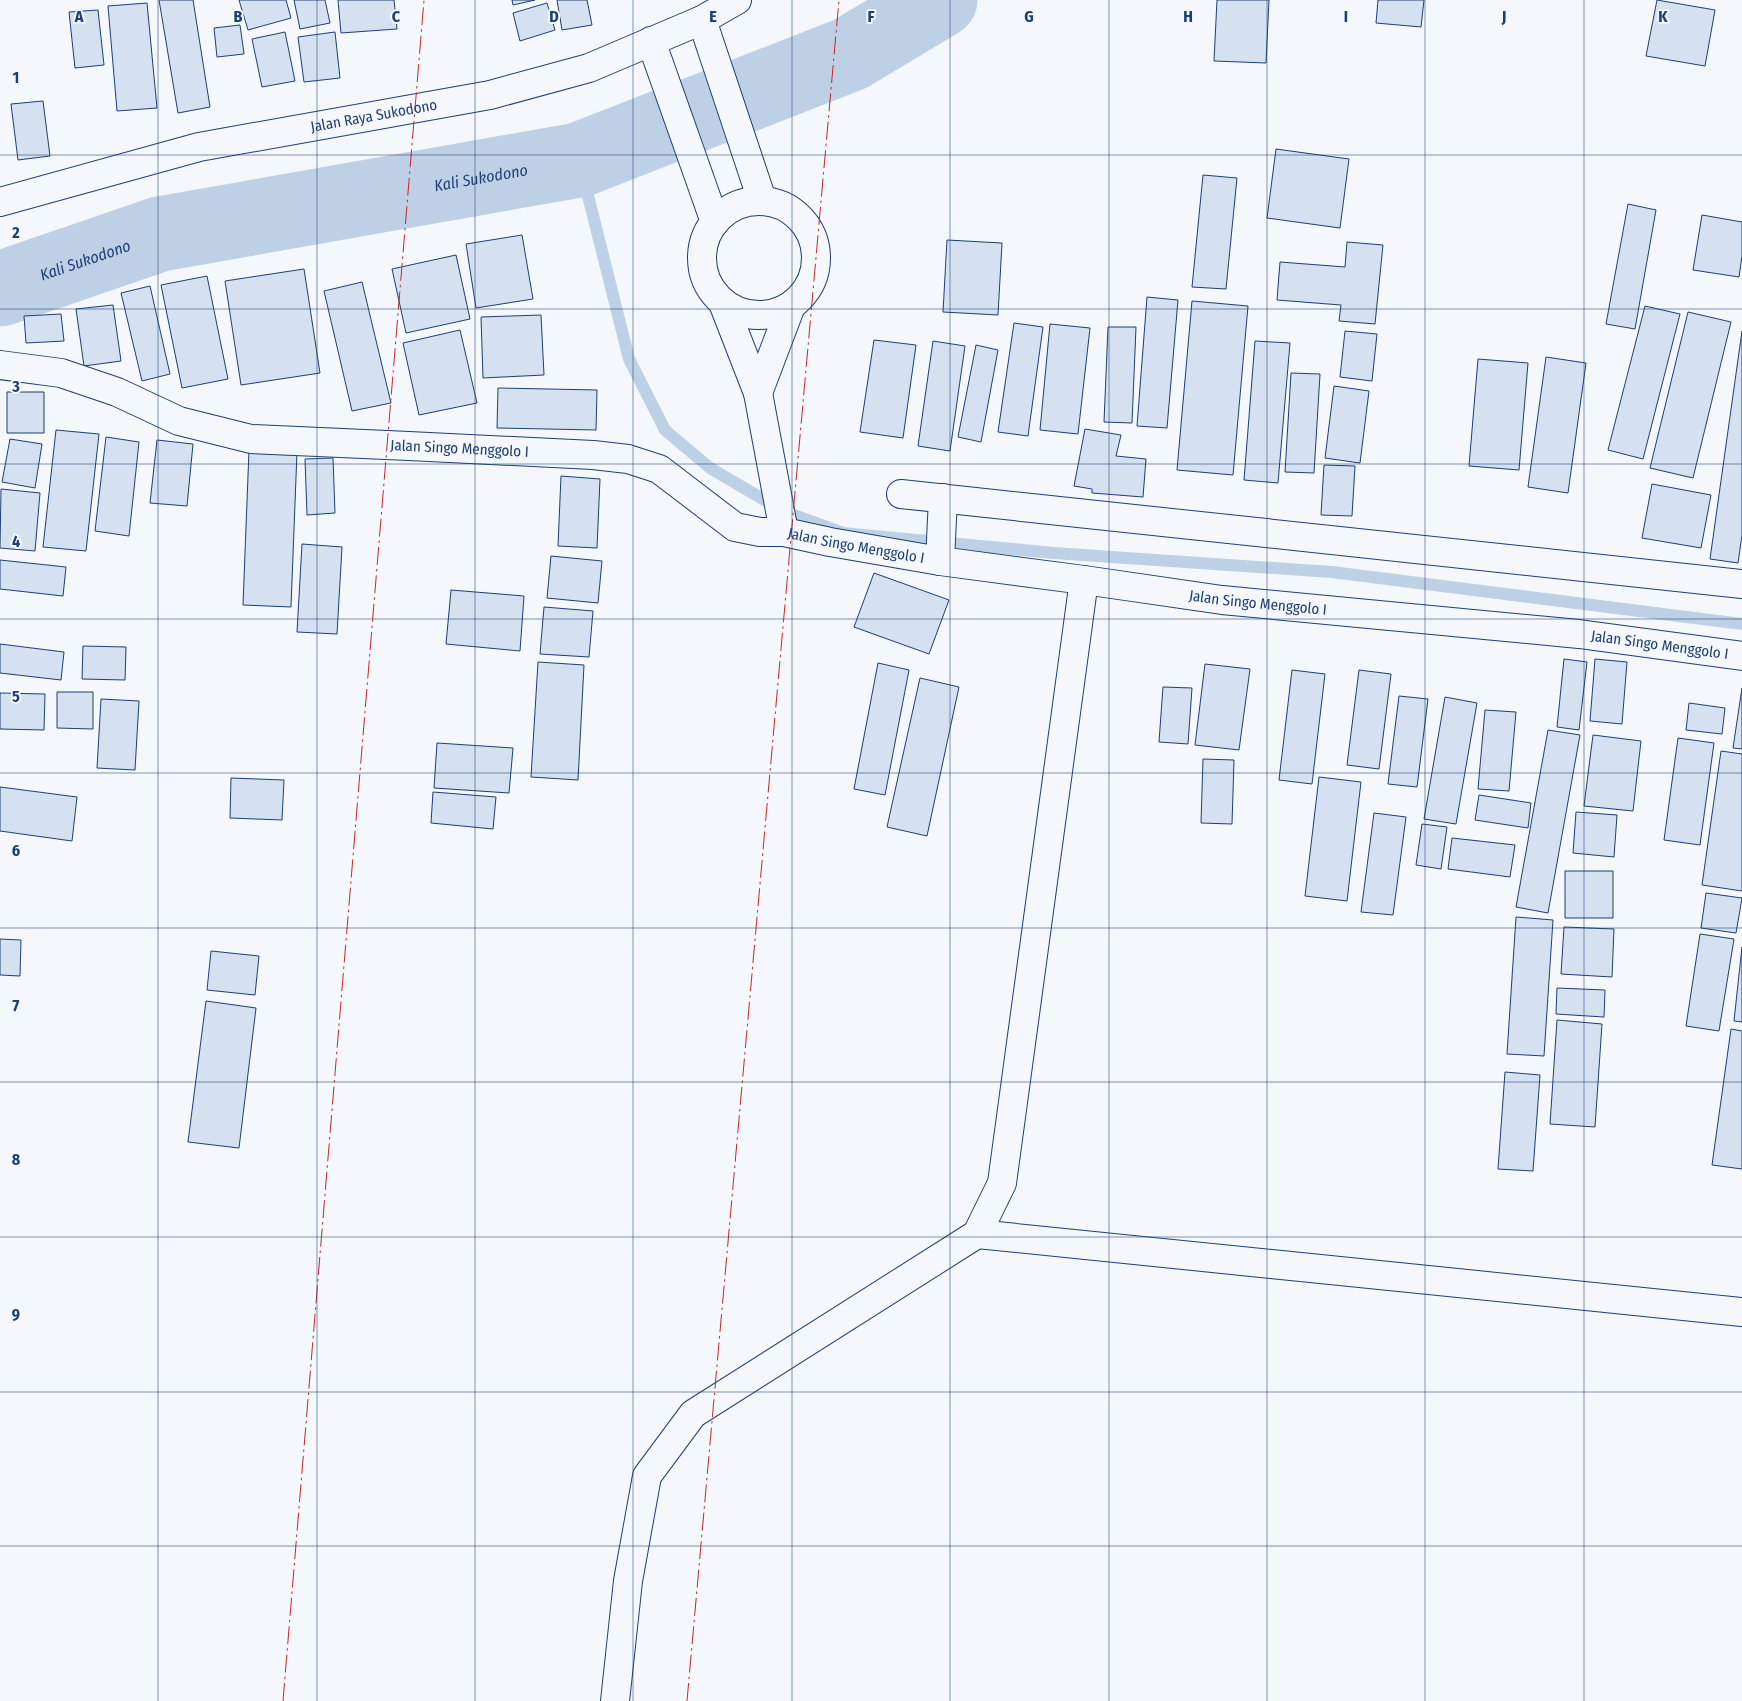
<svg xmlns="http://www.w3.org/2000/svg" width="1742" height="1701" viewBox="0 0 1742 1701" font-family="'Fira Sans Condensed',sans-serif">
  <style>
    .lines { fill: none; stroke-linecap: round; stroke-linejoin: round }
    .stream { stroke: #bed0e5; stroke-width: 12 }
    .river { stroke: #bed0e5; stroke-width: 75 }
    .building { fill: #d5e0f0; stroke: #1d3f73 }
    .minor-casing { stroke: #1d3f73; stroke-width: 30 }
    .secondary-casing { stroke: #1d3f73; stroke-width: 30 }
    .minor { stroke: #f4f7fb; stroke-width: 28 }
    .secondary { stroke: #f4f7fb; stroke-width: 28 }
    .power { stroke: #c62828; stroke-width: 1; stroke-dasharray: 18 4 2.5 4; stroke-linecap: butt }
    .grid { fill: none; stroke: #1d3f73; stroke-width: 1; stroke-opacity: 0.55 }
    .labels { text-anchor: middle; stroke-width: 4; stroke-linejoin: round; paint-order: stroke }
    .street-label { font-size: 15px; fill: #1d3f73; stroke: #f4f7fb }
    .water-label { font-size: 16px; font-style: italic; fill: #1d3f73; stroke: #f4f7fb }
    .grid-label { font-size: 16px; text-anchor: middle; font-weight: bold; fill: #1d3f73; stroke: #f4f7fb; stroke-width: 4; stroke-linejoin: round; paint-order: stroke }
  </style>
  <rect width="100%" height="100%" fill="#f4f7fb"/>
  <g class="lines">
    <path class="stream" d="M579 160 629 359 665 430 710 468 783 511 843 533 1054 553 1332 572 1742 624"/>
    <path class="river" id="s1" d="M0 289 160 234 579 160 850 54 940 0"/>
  </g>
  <path class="building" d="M159 0H193L210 107 178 113Z
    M239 0H286L291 18 248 30Z
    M294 0H325L330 23 300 29Z
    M338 0H394L397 29 341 33Z
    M512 0H535L513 5Z
    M557 0H587L592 25 562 30Z
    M1217 0H1269L1266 63 1214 61Z
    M1378 0H1424L1421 27 1376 23Z
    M1657 0 1715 10 1705 66 1646 56Z
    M147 3 157 108 117 111 108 6Z
    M547 3 555 30 520 41 513 13Z
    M98 10 104 65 75 68 69 12Z
    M240 25 244 54 217 57 214 28Z
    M285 32 295 81 262 87 252 39Z
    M335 32 340 78 304 82 298 37Z
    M43 101 50 156 18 160 11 104Z
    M1276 149 1349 159 1340 228 1267 218Z
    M1203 175 1237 178 1226 289 1192 287Z
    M1628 204 1656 210 1635 329 1606 324Z
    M1702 215 1742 222V256L1739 277 1693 270Z
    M522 235 533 299 476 308 466 244Z
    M947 240 1002 243 998 315 943 312Z
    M1347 242 1383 245 1375 324 1339 321 1341 305 1277 300 1280 262 1345 267Z
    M456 255 470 319 406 333 392 269Z
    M304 269 320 373 241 385 225 281Z
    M207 276 228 379 182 388 161 285Z
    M362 282 391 403 352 411 324 291Z
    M150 286 170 374 142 381 121 293Z
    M1147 297 1178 300 1167 428 1137 426Z
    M1192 301 1248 306 1233 475 1177 470Z
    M113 305 121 361 84 366 76 309Z
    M1645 306 1680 314 1643 459 1608 450Z
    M1688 312 1731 322 1693 478 1650 468Z
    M61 314 64 341 26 343 24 316Z
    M541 315 544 375 483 378 481 317Z
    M1014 323 1043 327 1028 436 998 432Z
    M1050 324 1090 328 1078 434 1040 430Z
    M1108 327H1136L1132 423 1104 422Z
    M460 330 477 403 419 415 403 343Z
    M1345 331 1377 334 1372 381 1340 377Z
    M1742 331V535L1738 563 1710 559Z
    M874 340 916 345 903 438 860 432Z
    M933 341 965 346 950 451 918 446Z
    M1255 341 1290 343 1278 483 1244 480Z
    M976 345 998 350 981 442 958 437Z
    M1546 357 1586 363 1568 493 1528 487Z
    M1478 359 1528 363 1519 470 1469 466Z
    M1291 373 1320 374 1314 473 1285 472Z
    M1334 386 1369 391 1360 463 1325 458Z
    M498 388 597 390 596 430 497 428Z
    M7 392H44V433H7Z
    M1085 429 1121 435 1116 456 1146 459 1143 497 1092 493V489L1074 486Z
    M56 430 99 434 86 551 43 547Z
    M106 437 139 442 129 536 95 531Z
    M10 439 42 444 35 488 2 482Z
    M157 440 193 444 187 506 150 503Z
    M249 450 297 452 291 607 243 605Z
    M333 458 335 513 307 515 305 459Z
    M1324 465 1355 466 1352 516 1321 515Z
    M561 476 600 479 597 548 558 546Z
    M1652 484 1711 495 1701 548 1642 538Z
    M1 489 40 493 35 551 0 548Z
    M302 544 342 547 337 634 297 632Z
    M551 556 602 561 598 603 547 598Z
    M0 560 66 567 63 596 0 589Z
    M874 573 949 600 929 654 854 627Z
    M451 590 524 596 520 651 446 644Z
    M544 607 593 611 589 657 540 654Z
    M0 644 64 652 61 680 0 673Z
    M83 646 126 647 125 680 82 679Z
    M1564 659 1587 662 1579 730 1557 727Z
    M1595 659 1627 662 1622 724 1590 721Z
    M538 662 584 665 578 780 531 777Z
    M878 663 909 670 885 795 854 789Z
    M1205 664 1250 669 1239 750 1195 745Z
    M1292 670 1325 674 1312 784 1279 780Z
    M1359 670 1391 674 1379 769 1347 765Z
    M920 678 959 687 927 836 887 827Z
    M1163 687 1192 688 1188 744 1159 742Z
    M1742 688V749L1733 748Z
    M57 692H93V729L57 728Z
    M0 693 45 694 44 730 0 729Z
    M1399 696 1428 699 1417 787 1388 784Z
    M1445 697 1477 703 1456 824 1424 819Z
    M101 699 139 701 135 770 97 768Z
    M1689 703 1725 708 1722 734 1686 730Z
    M1485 710 1516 712 1509 791 1478 789Z
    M1548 730 1580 735 1548 913 1516 907Z
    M1593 735 1641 741 1633 811 1584 806Z
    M1678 738 1714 743 1700 845 1664 840Z
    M437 743 513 748 509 793 434 788Z
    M1721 751 1742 754V891L1702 885Z
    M1203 759 1234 760 1232 824 1201 823Z
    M1319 777 1361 782 1347 901 1305 896Z
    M231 778 284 780 282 820 230 818Z
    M0 787 77 797 72 841 0 831Z
    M433 792 496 797 493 829 431 823Z
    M1479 795 1531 803 1528 828 1475 820Z
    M1576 812 1617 815 1614 857 1573 853Z
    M1374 813 1406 817 1393 915 1361 912Z
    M1422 824 1447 827 1441 869 1416 865Z
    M1452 838 1515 845 1510 877 1448 869Z
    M1565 871H1613V918H1565Z
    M1706 893 1742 898 1736 933 1701 928Z
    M1516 917 1553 920 1544 1056 1507 1054Z
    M1564 927 1614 929 1612 977 1561 974Z
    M1700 934 1734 939 1719 1031 1686 1026Z
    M0 939 21 940 20 976 0 975Z
    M1742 947V1022L1734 1021Z
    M211 951 259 956 255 995 207 990Z
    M1557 988 1605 990 1604 1017 1556 1014Z
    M206 1001 256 1008 239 1148 188 1142Z
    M1557 1020 1602 1024 1595 1127 1550 1124Z
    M1731 1029 1742 1031V1169L1712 1165Z
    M1505 1072 1540 1075 1533 1171 1498 1169Z"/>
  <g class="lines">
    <g class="minor-casing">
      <g id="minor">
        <path d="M702 20 762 200"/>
        <path d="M651 41 715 222"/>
        <circle cx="759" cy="258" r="57"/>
        <path d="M723 303 758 393 784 532"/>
        <path id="s2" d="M0 365 61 373 117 392 179 421 251 439 409 446 593 455 628 459 659 469 735 527 760 532H784L830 542 940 561 1084 580 1222 600 1579 634 1742 656"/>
        <path d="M758 393 791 306"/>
        <path d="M901 494 1742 584"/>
        <path d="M940 561 943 498"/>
        <path d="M977 1234 1742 1312"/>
        <path d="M615 1701 628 1581 647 1476 693 1414 977 1234 1002 1183 1084 580"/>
      </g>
    </g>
    <g class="secondary-casing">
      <g id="secondary">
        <path id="s3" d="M0 202 199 147 490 95 589 68 702 20 737 0"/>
      </g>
    </g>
    <use href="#minor" class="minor"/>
    <use href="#secondary" class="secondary"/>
    <path class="power" d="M283 1701 424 0
      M687 1701 839 0"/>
  </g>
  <path class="grid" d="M158 0V1701M317 0V1701M475 0V1701M633 0V1701M792 0V1701M950 0V1701M1109 0V1701M1267 0V1701M1425 0V1701M1584 0V1701M0 155H1742M0 309H1742M0 464H1742M0 619H1742M0 773H1742M0 928H1742M0 1082H1742M0 1237H1742M0 1392H1742M0 1546H1742"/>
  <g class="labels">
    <g class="street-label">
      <text dy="5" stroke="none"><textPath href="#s3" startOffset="384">Jalan Raya Sukodono</textPath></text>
      <text dy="5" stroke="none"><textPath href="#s2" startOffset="472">Jalan Singo Menggolo I</textPath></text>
      <text dy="5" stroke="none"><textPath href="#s2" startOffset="892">Jalan Singo Menggolo I</textPath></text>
      <text dy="5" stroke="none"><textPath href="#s2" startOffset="1298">Jalan Singo Menggolo I</textPath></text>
      <text dy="5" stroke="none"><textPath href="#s2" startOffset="1702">Jalan Singo Menggolo I</textPath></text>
    </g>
    <g class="water-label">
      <text dy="6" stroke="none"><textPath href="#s1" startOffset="495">Kali Sukodono</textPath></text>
      <text dy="6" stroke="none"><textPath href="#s1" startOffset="90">Kali Sukodono</textPath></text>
    </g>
  </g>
  <g class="grid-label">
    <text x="79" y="22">A</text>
    <text x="238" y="22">B</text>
    <text x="396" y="22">C</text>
    <text x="554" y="22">D</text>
    <text x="713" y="22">E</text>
    <text x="871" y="22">F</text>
    <text x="1029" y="22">G</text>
    <text x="1188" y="22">H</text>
    <text x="1346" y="22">I</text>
    <text x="1504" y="22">J</text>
    <text x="1663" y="22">K</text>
    <text x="16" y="83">1</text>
    <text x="16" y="238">2</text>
    <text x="16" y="392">3</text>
    <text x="16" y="547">4</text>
    <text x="16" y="702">5</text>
    <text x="16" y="856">6</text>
    <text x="16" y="1011">7</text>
    <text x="16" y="1165">8</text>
    <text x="16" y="1320">9</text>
  </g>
</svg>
